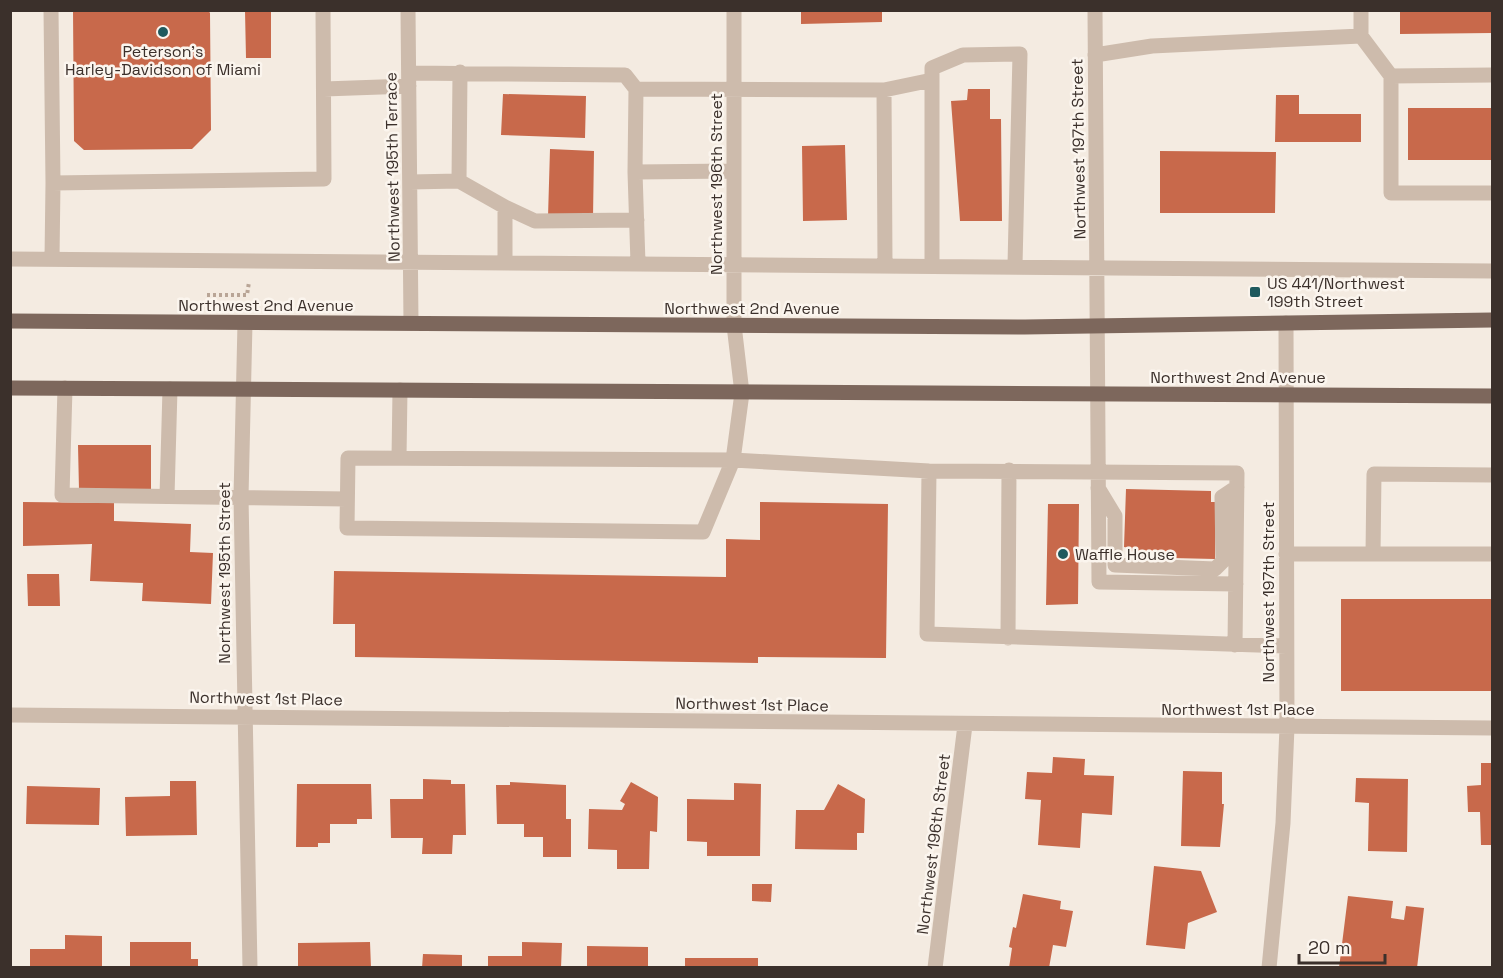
<svg xmlns="http://www.w3.org/2000/svg" width="1503" height="978" viewBox="0 0 1503 978" font-family="'Space Grotesk',sans-serif">
  <style>
    .building { fill: #c8694b }
    .lines { fill: none; stroke-linecap: round; stroke-linejoin: round }
    .path { stroke: #b9a596; stroke-width: 4; stroke-dasharray: 3 3; stroke-linecap: butt }
    .minor { stroke: #cdbbac; stroke-width: 15 }
    .major { stroke: #7d675c; stroke-width: 15 }
    .poi-dot { fill: #1f5a5e; stroke: #fbf5ee; stroke-width: 2 }
    .labels { text-anchor: middle; stroke-width: 5; stroke-linejoin: round; paint-order: stroke }
    .poi-label { font-size: 16px; fill: #3b302b; stroke: #fbf5ee; text-anchor: start }
    .street-label { font-size: 16px; fill: #3b302b; stroke: #fbf5ee }
  </style>
  <rect width="100%" height="100%" fill="#f4ebe1"/>
  <path class="building" d="M73 10H208L210 13 211 130 192 149 84 150 74 141Z
    M801 10H882V22L801 24Z
    M1400 10H1492V33L1400 34Z
    M245 11H271V58H246Z
    M968 89H990V119H1001L1002 221H960L951 101 967 100Z
    M503 94 586 96 585 138 501 135Z
    M1276 95H1299V114H1361V142H1275Z
    M1408 108H1492V160H1408Z
    M845 145 847 220 803 221 802 146Z
    M550 149 594 151 593 218 548 217Z
    M1160 151 1276 152 1275 213H1160Z
    M78 445H151V490H79Z
    M1126 489 1211 491V502H1216L1215 559 1130 557V548L1124 547Z
    M23 502 114 503V521L191 524 190 552 213 553 211 604 142 601 143 583 90 581 92 544 23 546Z
    M760 502 888 504 886 658 758 657V663L355 657V624H333L334 571 726 577V539L760 540Z
    M1048 504H1079L1078 604 1046 605Z
    M27 574H59L60 606H28Z
    M1341 599H1492V691H1341Z
    M1053 757 1085 759 1084 775 1114 776 1112 815 1082 813 1080 848 1038 845 1041 800 1025 799 1027 772 1052 773Z
    M1481 763H1492V845H1481L1480 812H1468L1467 786 1481 785Z
    M1183 771 1222 772V804H1224L1220 847 1181 846Z
    M1356 778 1408 779 1407 852 1368 851 1369 803 1355 802Z
    M423 779 451 780V784H465L466 835H453L452 854H422L423 838H391L390 799H423Z
    M170 781H196L197 835 126 836 125 797 170 796Z
    M510 782 566 785V819H571V857H543V837H524V824H497L496 785H510Z
    M631 782 658 797 657 832 650 831 649 869H617V850L588 849 589 809 622 810 625 804 620 801Z
    M734 783 761 784 760 856H707V842L687 841V799L734 800Z
    M297 784H371L372 819H357V824H330V843H318V847H296Z
    M838 784 865 799 864 833H857V850L795 849 796 810H824Z
    M27 786 100 788 99 825 26 824Z
    M1154 866 1201 871 1217 912 1188 923 1185 949 1146 945Z
    M752 884H772L771 902 752 901Z
    M1023 894 1061 901 1060 909 1073 911 1066 947 1053 945 1049 968H1009L1012 948 1009 947 1013 927 1016 928Z
    M1348 896 1393 901 1391 918 1404 920 1406 906 1424 908 1417 968H1339Z
    M65 935 102 936V968H30V949H65Z
    M130 942H191V959H198V968H130Z
    M370 942 371 968H298V943Z
    M522 942 562 943 561 968H488V956H522Z
    M587 946 648 947V968H587Z
    M423 954 462 955V968H422Z
    M685 958H758V968H685Z"/>
  <g class="lines">
    <path class="path" d="M207 295H247L249 282"/>
    <path class="minor" d="M51 10 53 183 324 179 323 10
      M408 10 411 323
      M734 10V325L742 393 733 460 703 532 347 528 348 458 733 460 929 471 1237 473 1235 645
      M1095 10 1099 582 1236 584
      M1361 36 1391 76 1492 75
      M1095 55 1152 46 1361 36V10
      M409 73 625 75 636 89 635 172 638 263
      M1391 76V193H1492
      M324 89 409 86
      M636 89 884 90 932 80
      M884 90 885 264
      M635 172 734 171
      M459 181 505 207V261
      M410 182 459 181 460 72
      M505 207 535 221 637 220
      M10 259 1492 271
      M52 259 53 183
      M932 265V68L963 55 1020 54 1015 265
      M245 323 241 497 250 968
      M65 388 62 495 347 499
      M399 458 400 390
      M929 471 927 634 1286 646
      M1098 488 1115 516V565L1215 569 1223 561 1222 497 1237 487
      M167 496 170 389
      M1286 554H1492
      M1373 554 1374 474 1492 475
      M1008 638 1009 470
      M10 715 1492 728
      M935 968 965 725
      M1269 968 1283 823 1287 727 1286 323"/>
    <path class="major" d="M10 321 1025 327 1492 320
      M10 388 1492 396"/>
  </g>
  <g class="poi-dot">
    <circle cx="163" cy="32" r="6"/>
    <rect x="1249" y="286" width="12" height="12" rx="3"/>
    <circle cx="1063" cy="554" r="6"/>
  </g>
  <g class="labels">
    <g class="poi-label">
      <text x="163" y="57" text-anchor="middle">Peterson's<tspan x="163" dy="18">Harley-Davidson of Miami</tspan></text>
      <text x="1267" y="289">US 441/Northwest<tspan x="1267" dy="18">199th Street</tspan></text>
      <text x="1075" y="560">Waffle House</text>
    </g>
    <g class="street-label">
      <text transform="translate(1078 149) rotate(-91)" y="6">Northwest 197th Street</text>
      <text transform="translate(392 167) rotate(-91)" y="6">Northwest 195th Terrace</text>
      <text transform="translate(716 184) rotate(-90)" y="6">Northwest 196th Street</text>
      <text x="266" y="311">Northwest 2nd Avenue</text>
      <text x="752" y="314">Northwest 2nd Avenue</text>
      <text x="1238" y="383">Northwest 2nd Avenue</text>
      <text transform="translate(224 573) rotate(-90)" y="6">Northwest 195th Street</text>
      <text transform="translate(1268 592) rotate(-90)" y="6">Northwest 197th Street</text>
      <text transform="translate(266 698) rotate(1)" y="6">Northwest 1st Place</text>
      <text transform="translate(752 704) rotate(1)" y="6">Northwest 1st Place</text>
      <text x="1238" y="715">Northwest 1st Place</text>
      <text transform="translate(933 844) rotate(-83)" y="6">Northwest 196th Street</text>
    </g>
  </g>
  <rect width="1503" height="978" fill="none" stroke="#3b302b" stroke-width="24"/>
  <path d="M1299 954v9h86v-9" fill="none" stroke="#3b302b" stroke-width="3"/>
  <text x="1308" y="954" font-size="18" fill="#3b302b" stroke="#fbf5ee" stroke-width="4.5" paint-order="stroke">20 m</text>
</svg>
